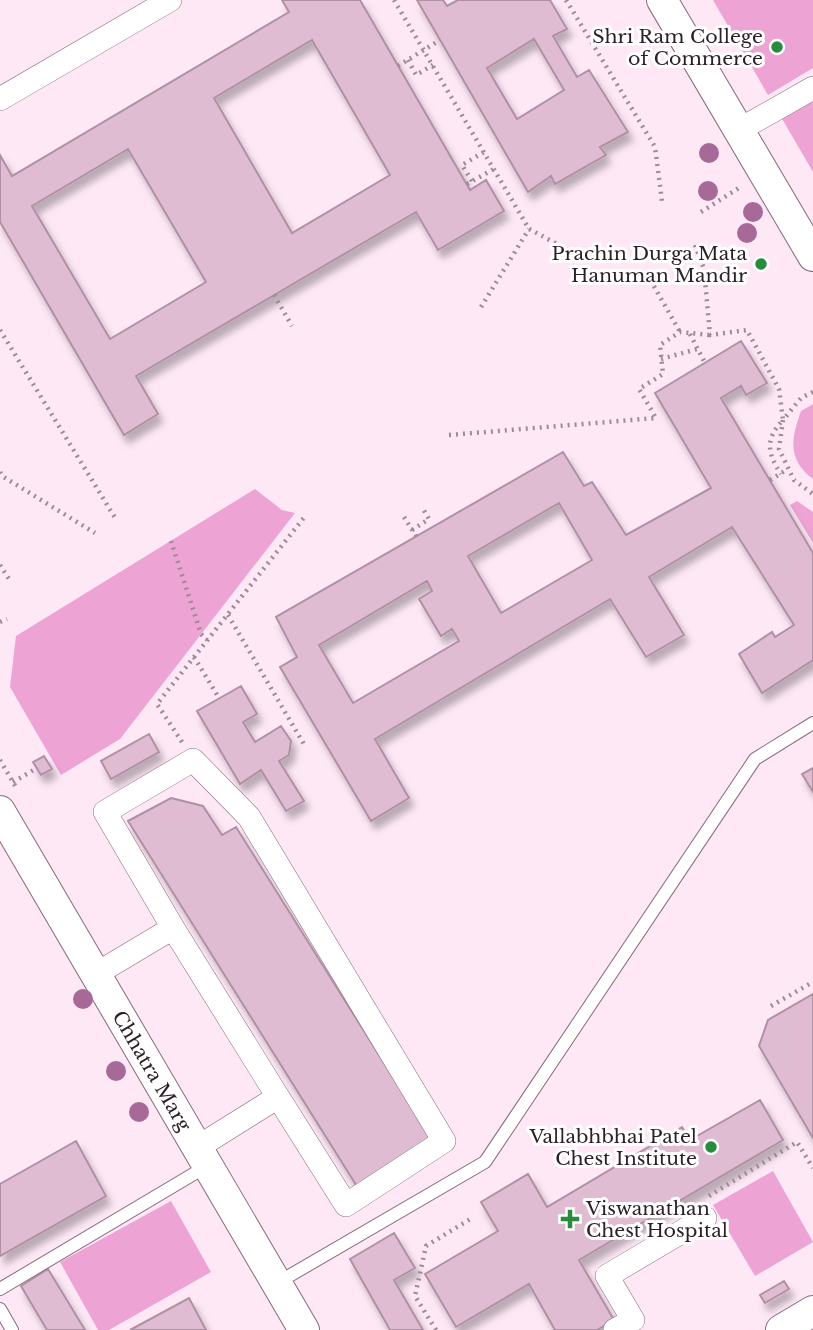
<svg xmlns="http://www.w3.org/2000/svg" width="813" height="1330" viewBox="0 0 813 1330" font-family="'Libre Baskerville',serif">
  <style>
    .green { fill: #eda3d4 }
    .building { fill: #dfbcd2; stroke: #b090a4; stroke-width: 2; fill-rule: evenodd; filter: url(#shadow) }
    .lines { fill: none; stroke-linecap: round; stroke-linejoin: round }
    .service-casing { stroke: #88697d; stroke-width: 14 }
    .minor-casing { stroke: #88697d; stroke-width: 24 }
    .tertiary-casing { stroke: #88697d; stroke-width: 32 }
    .path { stroke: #9d8b97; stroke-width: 4.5; stroke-dasharray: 2 5; stroke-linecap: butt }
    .service { stroke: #fff; stroke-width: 12 }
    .minor { stroke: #fff; stroke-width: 23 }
    .tertiary { stroke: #fff; stroke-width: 30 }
    .tree { fill: #a76a98 }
    .poi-dot { fill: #298b3e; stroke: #fff; stroke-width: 2.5 }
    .labels { text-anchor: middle; stroke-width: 6; stroke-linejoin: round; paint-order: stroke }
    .poi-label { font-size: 19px; fill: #2c1f27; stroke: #fff; text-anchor: end }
    .street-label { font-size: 19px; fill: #2c1f27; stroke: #fff }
  </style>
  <defs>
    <filter id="shadow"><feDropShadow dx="4.5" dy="8" stdDeviation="3.5" flood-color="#0004"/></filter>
  </defs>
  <rect width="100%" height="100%" fill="#fee8f6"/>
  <path class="green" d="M713 0H813V68L768 95Z
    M813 99V172L781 117Z
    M813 404V479C787 459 791 439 801 411Z
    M255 489 282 510 295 513 120 739 61 775 10 687 16 636Z
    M797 501 813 512V543L790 505Z
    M773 1171 813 1242 755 1276 713 1205Z
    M171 1201 211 1272 109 1330H98L60 1262Z"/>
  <path class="building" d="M282 0H360L470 190 486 180 504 211 438 250 416 212 136 376 158 414 124 435 0 222V155L12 176 289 12ZM312 40 390 175 292 233 214 98ZM128 149 206 282 110 339 32 206Z
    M417 0H443L447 6 458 0H550L567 29 553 36 577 77 589 70 628 132 600 147 606 155 555 184 551 176 528 192ZM534 39 564 90 517 119 487 68Z
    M741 341 767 383 746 395 741 386 721 398 813 553V660L762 693 739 654 772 632 775 637 794 625 732 527 649 577 684 635 646 657 610 599 375 739 409 798 371 821 280 667 297 657 276 617 563 452 584 486 592 482 626 535 711 488 655 393ZM559 503 592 560 501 613 468 556ZM427 581 432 591 419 599 441 636 452 629 459 641 353 703 319 645Z
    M241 686 257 714 243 722 255 742 281 726 291 741 289 755 279 761 304 801 286 811 261 770 240 784 197 711Z
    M149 734 159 752 111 779 101 761Z
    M44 756 52 769 41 775 33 762Z
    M813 768V792L802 774Z
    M171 798 203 806 222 835 236 827 433 1141 358 1188 128 821Z
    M813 994V1138L759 1046 768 1020Z
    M760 1100 783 1140 579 1260 614 1320 597 1330H555L529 1284 456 1327 425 1274 498 1231 481 1202 528 1174 547 1207 682 1127 690 1140Z
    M76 1141 106 1196 0 1256V1184Z
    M394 1233 415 1268 394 1280 423 1330H390L350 1259Z
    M48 1269 85 1330H47L21 1286Z
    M784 1281 789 1289 765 1303 760 1295Z
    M189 1298 206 1330H130Z"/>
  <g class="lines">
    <g class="service-casing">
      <path id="service" d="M277 1283 485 1162 755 759 813 723
        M0 1289 207 1166
        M0 1309 12 1330"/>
    </g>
    <g class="minor-casing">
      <path id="minor" d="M0 99 170 0
        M739 130 813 88
        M173 928 105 812 193 760 249 817 444 1141 346 1205 278 1097
        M96 974 173 928 278 1097 198 1147
        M615 1330 633 1320 607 1276 705 1218"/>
    </g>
    <g class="tertiary-casing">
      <g id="tertiary">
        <path d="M662 0 813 256"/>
        <path id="s1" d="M0 811 304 1330"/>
        <path d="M781 1330 813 1311"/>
      </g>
    </g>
    <path class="path" d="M394 0 529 229 574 253
      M566 0 655 147 662 201
      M408 60 416 75 433 65
      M398 66 440 40
      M472 181 462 165 484 152
      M467 184 494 169
      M701 212 742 186
      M695 245 704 269 710 335 747 330 779 389 783 420C765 439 767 453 781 474
      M647 274 680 332
      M274 295 292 326
      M481 307 529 229
      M0 330 117 521
      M690 334 705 363
      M661 359 697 349
      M813 392 801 398 783 420 779 449 794 480 813 494
      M449 435 656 418 639 389 663 374 660 345 680 332 710 335
      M0 472 2 476 95 533
      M770 480 788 469
      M404 517 416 536
      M412 530 429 519 422 507
      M171 541 201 634 207 640
      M0 565 11 582
      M228 615 305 746
      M0 622 7 619
      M194 657 219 698
      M182 742 157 704 306 515
      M0 760 17 789
      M13 782 37 768
      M771 1006 813 982
      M709 1196 797 1142 813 1168
      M436 1330 415 1296 426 1246 472 1218"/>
    <use href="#service" class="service"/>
    <use href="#minor" class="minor"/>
    <use href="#tertiary" class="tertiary"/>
  </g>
  <g class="tree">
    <circle cx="709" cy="153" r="10"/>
    <circle cx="708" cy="191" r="10"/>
    <circle cx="753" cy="212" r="10"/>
    <circle cx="747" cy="233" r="10"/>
    <circle cx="83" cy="999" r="10"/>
    <circle cx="116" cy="1071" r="10"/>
    <circle cx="139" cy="1112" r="10"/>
  </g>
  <g class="poi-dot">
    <circle cx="777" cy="47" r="7"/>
    <circle cx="761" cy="264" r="7"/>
    <circle cx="711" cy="1147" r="7"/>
    <path d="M566.5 1208.5h7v7h7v7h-7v7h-7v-7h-7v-7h7z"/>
  </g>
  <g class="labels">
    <g class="poi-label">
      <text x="763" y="43">Shri Ram College<tspan x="763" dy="22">of Commerce</tspan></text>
      <text x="747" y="260">Prachin Durga Mata<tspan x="747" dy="22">Hanuman Mandir</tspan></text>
      <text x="697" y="1143">Vallabhbhai Patel<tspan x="697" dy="22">Chest Institute</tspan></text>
      <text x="586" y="1215" text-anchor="start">Viswanathan<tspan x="586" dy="22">Chest Hospital</tspan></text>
    </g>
    <g class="street-label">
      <text dy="7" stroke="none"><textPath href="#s1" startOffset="301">Chhatra Marg</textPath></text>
    </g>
  </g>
</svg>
